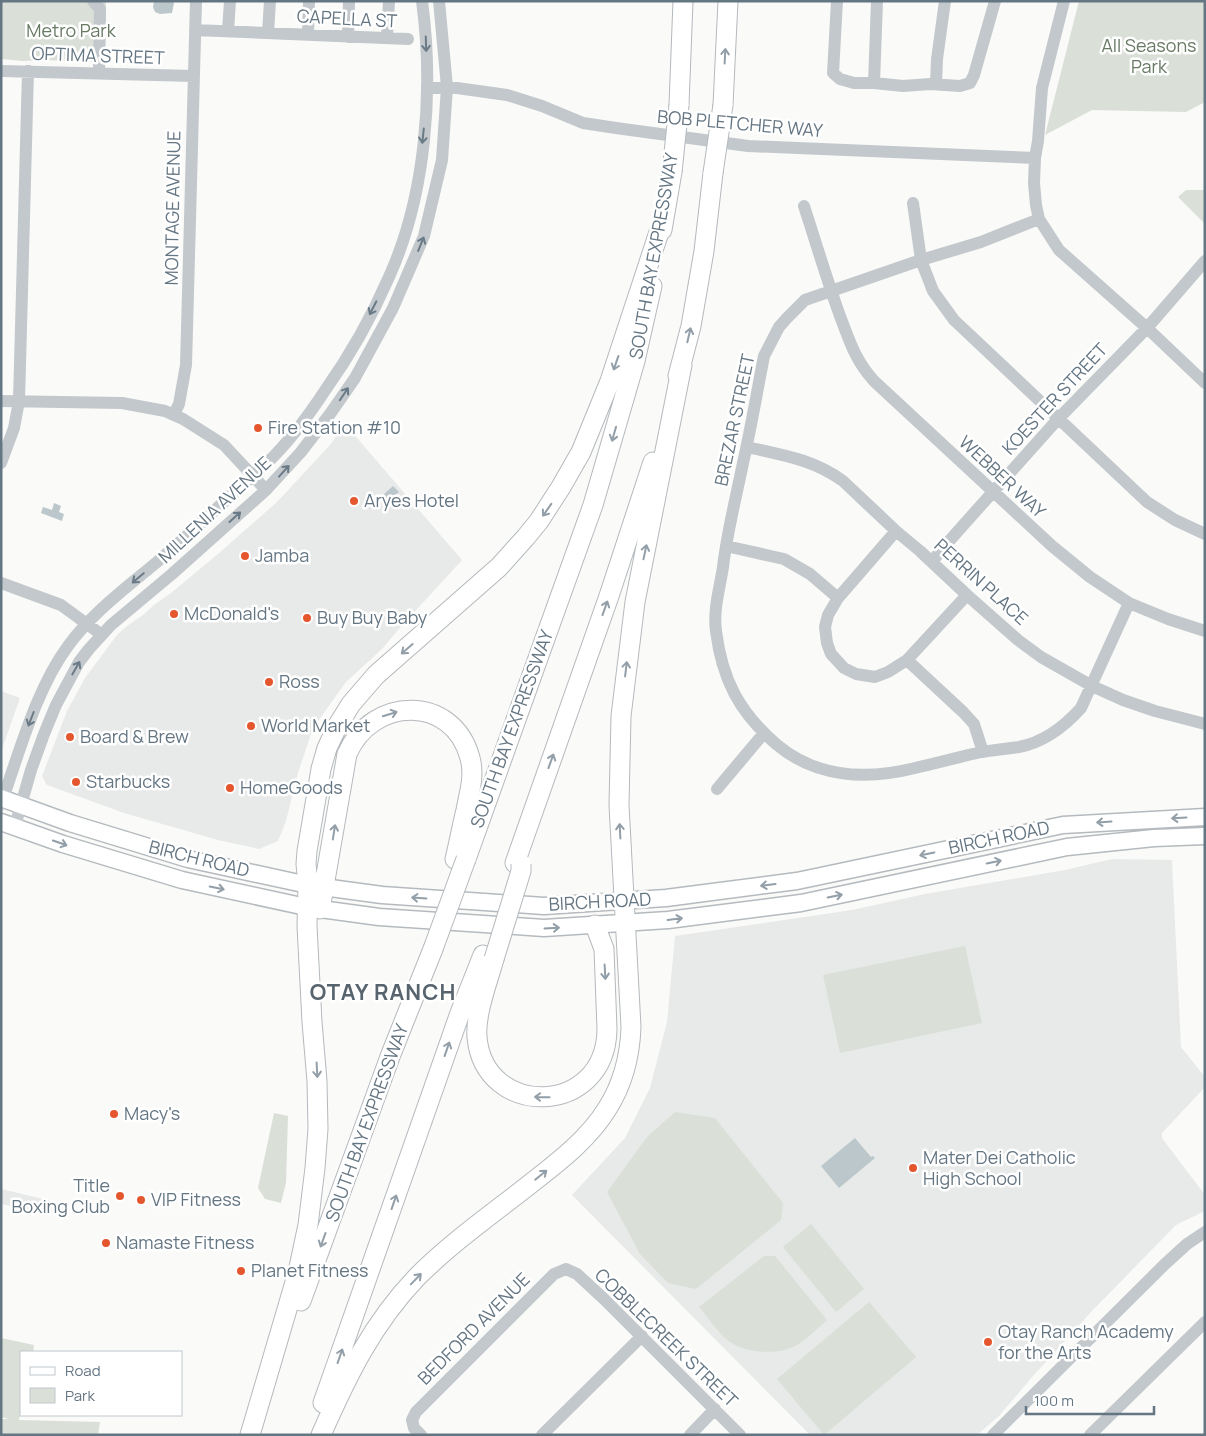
<svg xmlns="http://www.w3.org/2000/svg" width="1206" height="1436" viewBox="0 0 1206 1436" font-family="Manrope,sans-serif">
  <style>
    .built { fill: #e8e9e9 }
    .green { fill: #dadfd7 }
    .water { fill: #bbc7cb }
    .lines { fill: none; stroke-linecap: round; stroke-linejoin: round }
    .major-casing { stroke: #b5babe; stroke-width: 19 }
    .highway-casing { stroke: #b4b9bd; stroke-width: 21 }
    .minor { stroke: #c3c8cc; stroke-width: 12 }
    .major { stroke: #fff; stroke-width: 16 }
    .highway { stroke: #fff; stroke-width: 19 }
    .highway-bridge-casing { stroke: #b4b9bd; stroke-width: 21; stroke-linecap: butt }
    .highway-bridge { stroke: #fff; stroke-width: 19 }
    .oneway { stroke: #6a7a87 }
    .oneway2 { stroke: #939fa8 }
    .poi-dot { fill: #e4572e; stroke: #fff; stroke-width: 2 }
    .labels { text-anchor: middle; stroke-width: 5; stroke-linejoin: round; paint-order: stroke }
    .street-label { font-size: 18px; fill: #657683; stroke: #fff }
    .park-label { font-size: 18px; fill: #687a64; stroke: #fff }
    .poi-label { font-size: 18px; fill: #657683; stroke: #fff; text-anchor: start }
    .district-label { font-size: 22px; font-weight: bold; letter-spacing: 1px; fill: #57646e; stroke: #fff }
  </style>
  <rect width="100%" height="100%" fill="#fafaf8"/>
  <path class="built" d="M345 424 462 560 398 630 382 649 346 682 313 728 298 773 286 821 278 841 259 849 218 840 124 813 47 785 42 776 67 711 85 678 117 635 127 626 143 615 154 605 171 593 218 554 277 502 330 445Z
    M1 691 20 698 1 752Z
    M1112 859 1172 860 1181 1047 1205 1077V1087L1162 1133V1138L1205 1195V1211L1176 1225 1092 1311 1033 1376 999 1416 977 1435H810L572 1195 625 1138 650 1088 667 1022 675 936 852 910 925 894 1065 870Z
    M1 1189 65 1204 62 1216 1 1204Z"/>
  <path class="green" d="M1 1H106L105 62 45 60 23 61 1 59Z
    M1079 1H1205V102L1186 112 1092 110 1045 135Z
    M1186 190H1205V224L1178 197Z
    M965 946 982 1023 840 1053 823 975Z
    M675 1112 715 1118 783 1203 781 1220 696 1289 668 1283 640 1254 607 1192 647 1137Z
    M274 1113 288 1116 286 1183 281 1203 265 1199 258 1188Z
    M811 1224 864 1289 836 1312 783 1247Z
    M764 1256H775L827 1320C818 1328 803 1343 793 1347 776 1355 746 1353 730 1342 718 1333 709 1319 699 1307Z
    M869 1302 916 1357 824 1435 777 1379Z
    M1 1338 34 1345 33 1352H21V1406L19 1420 100 1422 98 1435H1V1419H9L1 1417Z"/>
  <path class="water" d="M154 1H173L174 3 172 13 160 14 155 12 153 7Z
    M393 486 399 492 387 502 382 496Z
    M54 503 61 506 59 512 64 514 62 521 41 513 43 507 52 510Z
    M855 1138 871 1157 873 1156 875 1158 839 1188 821 1166Z"/>
  <g class="lines">
    <g class="major-casing">
      <path id="major" d="M1 798 70 823 188 859 308 885 382 895 544 906 666 898 797 881 1063 825 1205 817
        M1 822 63 844 182 880 306 907 379 917 544 928 668 920 801 903 1067 847 1154 838 1205 836"/>
    </g>
    <g class="highway-casing">
      <path id="highway" d="M679 105 683 1
        M723 105 728 1
        M662 230 672 172
        M678 376 691 326 704 251 713 173
        M466 859 593 505 635 361 652 286
        M515 863 609 596 653 462
        M320 909 347 754C372 696 453 694 470 758 475 776 469 793 466 810 462 826 459 843 455 859
        M494 959C488 981 475 1014 477 1037 484 1119 606 1117 607 1029L604 949 595 925
        M301 1301 391 1054 433 949
        M323 1403 460 1013 483 955
        M250 1435 298 1272 308 1225 315 1168 318 1129 317 1081 312 1022 307 926 308 885 306 864 307 851 321 769 327 748 338 725 351 704 376 675 499 567 526 537 539 521 561 487 581 452 610 381 664 217
        M321 1435C347 1376 372 1324 417 1277 453 1241 495 1212 534 1181 561 1160 589 1138 607 1109 623 1084 630 1056 631 1027L619 805 621 716 635 602 682 365"/>
    </g>
    <path class="minor" d="M93 1 100 9 99 73
      M837 1 833 73 840 79 854 83H874L903 86 930 84 960 86 970 83 974 75 995 1
      M1064 1 1042 88 1038 141 1035 158 1034 183 1036 205 1039 219 1059 250 1147 328 1205 383
      M195 30 408 39
      M228 31 230 1
      M268 33 270 1
      M308 35 309 1
      M348 37 349 1
      M387 38 389 1
      M1 71 194 76
      M874 83 877 1
      M936 84 937 59 945 1
      M428 88H457L507 95 542 106 583 123 616 128 748 146 1035 158
      M913 203 921 260 933 291 954 320 1147 502 1175 520 1205 534
      M804 206C816 243 827 280 840 316 850 342 855 360 874 381L1052 546 1090 577 1129 603 1168 619 1205 631
      M1039 219 981 242 921 260 805 300 787 318 779 327 764 356C757 392 751 428 743 463 736 498 727 532 723 567 720 587 713 610 716 631 722 679 739 712 776 744 816 778 867 780 915 768 937 763 959 757 981 752 994 750 1006 749 1019 747 1045 742 1064 727 1081 708L1129 603
      M1 401 122 403 165 411 183 419 224 445 266 490
      M174 414 179 404 186 365 196 1
      M747 447C782 455 813 459 843 481L896 531 920 551 967 595 1018 640 1041 657 1092 686 1123 700 1155 711 1205 724
      M1 463 14 428 19 401 28 71
      M896 531 838 598 828 615 825 627 827 643 831 654 844 668 856 674 875 677 888 672 907 660 967 595
      M726 546 784 559 810 574 838 598
      M932 562 942 549 1058 419 1147 328 1205 261
      M1 583 61 605 102 635
      M907 660 963 712 974 724 983 752
      M717 789 764 733
      M1 804C19 754 36 689 68 646 92 613 126 588 157 562 185 538 212 513 239 488 248 480 258 472 267 463 290 441 309 415 326 389 351 354 372 316 389 277 426 195 434 90 422 1
      M15 826 31 770 44 734 56 705 79 662 89 649 111 625 172 574 266 490 301 452 330 414 355 378 393 308 424 236 442 160 447 87 439 1
      M421 1435 414 1428 412 1420 416 1412 554 1274 566 1269 577 1274 604 1299 740 1435
      M542 1435 642 1336
      M690 1435 715 1409
      M993 1435 1164 1265 1187 1244 1205 1232
      M1090 1435 1205 1322"/>
    <use href="#major" class="major"/>
    <use href="#highway" class="highway"/>
    <g class="highway-bridge-casing">
      <path id="highway-bridge" d="M672 172 679 105
        M713 173 723 105
        M433 949 466 859
        M494 959 521 871V864"/>
    </g>
    <use href="#highway-bridge" class="highway-bridge"/>
  </g>
  <defs><path id="oneway-shaft" d="M-6 0H5M1.5-3L5.5 0L1.5 3" fill="none" stroke-width="1.6" stroke-linecap="round" stroke-linejoin="round" transform="scale(1.25)"/></defs>
  <g class="oneway">
    <use href="#oneway-shaft" transform="translate(426 44) rotate(88)"/>
    <use href="#oneway-shaft" transform="translate(423 136) rotate(96)"/>
    <use href="#oneway-shaft" transform="translate(421 244) rotate(-68)"/>
    <use href="#oneway-shaft" transform="translate(373 308) rotate(117)"/>
    <use href="#oneway-shaft" transform="translate(344 394) rotate(-56)"/>
    <use href="#oneway-shaft" transform="translate(284 471) rotate(-48)"/>
    <use href="#oneway-shaft" transform="translate(235 517) rotate(-42)"/>
    <use href="#oneway-shaft" transform="translate(138 578) rotate(140)"/>
    <use href="#oneway-shaft" transform="translate(76 668) rotate(-60)"/>
    <use href="#oneway-shaft" transform="translate(31 719) rotate(111)"/>
  </g>
  <g class="oneway2">
    <use href="#oneway-shaft" transform="translate(725 56) rotate(-87)"/>
    <use href="#oneway-shaft" transform="translate(689 335) rotate(-77)"/>
    <use href="#oneway-shaft" transform="translate(616 363) rotate(109)"/>
    <use href="#oneway-shaft" transform="translate(614 434) rotate(106)"/>
    <use href="#oneway-shaft" transform="translate(547 510) rotate(125)"/>
    <use href="#oneway-shaft" transform="translate(645 552) rotate(-78)"/>
    <use href="#oneway-shaft" transform="translate(605 608) rotate(-70)"/>
    <use href="#oneway-shaft" transform="translate(407 649) rotate(139)"/>
    <use href="#oneway-shaft" transform="translate(626 669) rotate(-83)"/>
    <use href="#oneway-shaft" transform="translate(390 714) rotate(-17)"/>
    <use href="#oneway-shaft" transform="translate(551 761) rotate(-70)"/>
    <use href="#oneway-shaft" transform="translate(1179 818) rotate(177)"/>
    <use href="#oneway-shaft" transform="translate(1104 822) rotate(176)"/>
    <use href="#oneway-shaft" transform="translate(620 831) rotate(-93)"/>
    <use href="#oneway-shaft" transform="translate(334 832) rotate(-81)"/>
    <use href="#oneway-shaft" transform="translate(60 843) rotate(19)"/>
    <use href="#oneway-shaft" transform="translate(927 854) rotate(168)"/>
    <use href="#oneway-shaft" transform="translate(994 862) rotate(-12)"/>
    <use href="#oneway-shaft" transform="translate(768 885) rotate(173)"/>
    <use href="#oneway-shaft" transform="translate(217 888) rotate(12)"/>
    <use href="#oneway-shaft" transform="translate(835 896) rotate(-12)"/>
    <use href="#oneway-shaft" transform="translate(419 898) rotate(-176)"/>
    <use href="#oneway-shaft" transform="translate(675 919) rotate(-7)"/>
    <use href="#oneway-shaft" transform="translate(552 928) rotate(-3)"/>
    <use href="#oneway-shaft" transform="translate(605 972) rotate(87)"/>
    <use href="#oneway-shaft" transform="translate(447 1049) rotate(-71)"/>
    <use href="#oneway-shaft" transform="translate(317 1070) rotate(87)"/>
    <use href="#oneway-shaft" transform="translate(542 1097) rotate(-179)"/>
    <use href="#oneway-shaft" transform="translate(541 1175) rotate(-39)"/>
    <use href="#oneway-shaft" transform="translate(394 1202) rotate(-71)"/>
    <use href="#oneway-shaft" transform="translate(323 1240) rotate(110)"/>
    <use href="#oneway-shaft" transform="translate(416 1279) rotate(-46)"/>
    <use href="#oneway-shaft" transform="translate(340 1356) rotate(-71)"/>
  </g>
  <g class="poi-dot">
    <circle cx="258" cy="428" r="5"/>
    <circle cx="354" cy="501" r="5"/>
    <circle cx="245" cy="556" r="5"/>
    <circle cx="174" cy="614" r="5"/>
    <circle cx="307" cy="618" r="5"/>
    <circle cx="269" cy="682" r="5"/>
    <circle cx="251" cy="726" r="5"/>
    <circle cx="70" cy="737" r="5"/>
    <circle cx="76" cy="782" r="5"/>
    <circle cx="230" cy="788" r="5"/>
    <circle cx="114" cy="1114" r="5"/>
    <circle cx="913" cy="1168" r="5"/>
    <circle cx="120" cy="1196" r="5"/>
    <circle cx="141" cy="1200" r="5"/>
    <circle cx="106" cy="1243" r="5"/>
    <circle cx="241" cy="1271" r="5"/>
    <circle cx="988" cy="1342" r="5"/>
  </g>
  <g class="labels">
    <g class="street-label">
      <text transform="translate(347 19) rotate(3)" y="6">CAPELLA ST</text>
      <text transform="translate(98 56) rotate(2)" y="6">OPTIMA STREET</text>
      <text transform="translate(740 124) rotate(5)" y="6">BOB PLETCHER WAY</text>
      <text transform="translate(173 208) rotate(-89)" y="6">MONTAGE AVENUE</text>
      <text transform="translate(654 256) rotate(-80)" y="6">SOUTH BAY EXPRESSWAY</text>
      <text transform="translate(1055 399) rotate(-47)" y="6">KOESTER STREET</text>
      <text transform="translate(735 420) rotate(-78)" y="6">BREZAR STREET</text>
      <text transform="translate(1002 477) rotate(43)" y="6">WEBBER WAY</text>
      <text transform="translate(215 510) rotate(-43)" y="6">MILLENIA AVENUE</text>
      <text transform="translate(981 582) rotate(42)" y="6">PERRIN PLACE</text>
      <text transform="translate(512 729) rotate(-70)" y="6">SOUTH BAY EXPRESSWAY</text>
      <text transform="translate(999 838) rotate(-12)" y="6">BIRCH ROAD</text>
      <text transform="translate(199 859) rotate(14)" y="6">BIRCH ROAD</text>
      <text transform="translate(600 902) rotate(-3)" y="6">BIRCH ROAD</text>
      <text transform="translate(367 1123) rotate(-70)" y="6">SOUTH BAY EXPRESSWAY</text>
      <text transform="translate(474 1329) rotate(-45)" y="6">BEDFORD AVENUE</text>
      <text transform="translate(666 1338) rotate(44)" y="6">COBBLECREEK STREET</text>
    </g>
    <g class="park-label">
      <text x="71" y="37">Metro Park</text>
      <text x="1149" y="52">All Seasons<tspan x="1149" dy="21">Park</tspan></text>
    </g>
    <g class="poi-label">
      <text x="268" y="434">Fire Station #10</text>
      <text x="364" y="507">Aryes Hotel</text>
      <text x="255" y="562">Jamba</text>
      <text x="184" y="620">McDonald's</text>
      <text x="317" y="624">Buy Buy Baby</text>
      <text x="279" y="688">Ross</text>
      <text x="261" y="732">World Market</text>
      <text x="80" y="743">Board &amp; Brew</text>
      <text x="86" y="788">Starbucks</text>
      <text x="240" y="794">HomeGoods</text>
      <text x="124" y="1120">Macy's</text>
      <text x="923" y="1164">Mater Dei Catholic<tspan x="923" dy="21">High School</tspan></text>
      <text x="110" y="1192" text-anchor="end">Title<tspan x="110" dy="21">Boxing Club</tspan></text>
      <text x="151" y="1206">VIP Fitness</text>
      <text x="116" y="1249">Namaste Fitness</text>
      <text x="251" y="1277">Planet Fitness</text>
      <text x="998" y="1338">Otay Ranch Academy<tspan x="998" dy="21">for the Arts</tspan></text>
    </g>
    <g class="district-label">
      <text x="383" y="1000">OTAY RANCH</text>
    </g>
  </g>
  <rect width="1206" height="1436" fill="none" stroke="#657683" stroke-width="5"/>
  <rect x="20" y="1351" width="162" height="65" fill="#ffffff" stroke="#c1c8cd"/>
  <rect x="30" y="1367" width="25" height="8" fill="#ffffff" stroke="#c1c8cd"/>
  <text x="65" y="1376" font-size="15" fill="#657683">Road</text>
  <rect x="30" y="1388" width="25" height="15" fill="#dadfd7" stroke="#c1c8cd"/>
  <text x="65" y="1401" font-size="15" fill="#657683">Park</text>
  <path d="M1026 1406v8h128v-8" fill="none" stroke="#657683" stroke-width="2.5"/>
  <text x="1034" y="1406" font-size="15" fill="#657683" stroke="#ffffff" stroke-width="4" paint-order="stroke">100 m</text>
</svg>
